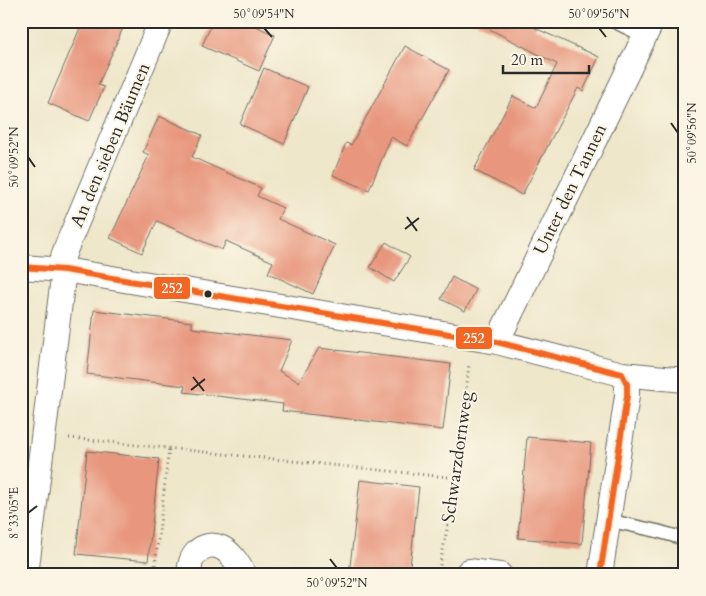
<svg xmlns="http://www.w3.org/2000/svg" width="706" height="596" viewBox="0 0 706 596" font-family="Cardo,serif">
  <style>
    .building { fill: #e8977e }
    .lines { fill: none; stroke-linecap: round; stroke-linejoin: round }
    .service-casing { stroke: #6f6d63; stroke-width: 15 }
    .minor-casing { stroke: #6f6d63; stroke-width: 26 }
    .path { stroke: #6f6d63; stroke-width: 3; stroke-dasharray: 1 4; stroke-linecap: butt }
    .service { stroke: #fff; stroke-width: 12 }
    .minor { stroke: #fff; stroke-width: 24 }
    .bus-1-casing { stroke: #fcf5e5; stroke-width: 10 }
    .bus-1 { stroke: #f26522; stroke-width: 6 }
    .ticks { fill: none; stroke: #2b2b2b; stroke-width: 2 }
    .bus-dot { fill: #2b2b2b; stroke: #fcf5e5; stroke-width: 2 }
    .labels { text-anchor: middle; stroke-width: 4; stroke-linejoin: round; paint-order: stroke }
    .street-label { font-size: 18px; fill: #2b2b2b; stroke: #fcf5e5 }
    .line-badge { stroke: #fcf5e5; stroke-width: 2 }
    .badge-label { font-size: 14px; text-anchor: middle; font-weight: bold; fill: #fff }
    .neatline { fill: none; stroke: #2b2b2b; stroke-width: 2 }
    .ticks-label { font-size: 12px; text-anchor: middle; fill: #2b2b2b }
  </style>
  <rect width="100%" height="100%" fill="#fcf5e5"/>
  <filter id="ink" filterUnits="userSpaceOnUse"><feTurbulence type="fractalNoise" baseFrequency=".02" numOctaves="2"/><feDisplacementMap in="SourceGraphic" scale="10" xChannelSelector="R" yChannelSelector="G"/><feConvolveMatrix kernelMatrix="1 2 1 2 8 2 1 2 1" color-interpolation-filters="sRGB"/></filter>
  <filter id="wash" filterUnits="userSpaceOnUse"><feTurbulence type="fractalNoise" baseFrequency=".0096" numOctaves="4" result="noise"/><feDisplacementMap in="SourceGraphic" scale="20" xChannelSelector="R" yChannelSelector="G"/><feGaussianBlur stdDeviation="1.12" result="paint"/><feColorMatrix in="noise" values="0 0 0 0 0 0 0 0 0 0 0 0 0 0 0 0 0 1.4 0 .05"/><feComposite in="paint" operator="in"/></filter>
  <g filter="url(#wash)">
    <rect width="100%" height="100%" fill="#eee7ca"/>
    <g id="blocks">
      <path class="building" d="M83 21H126L98 85 104 87 89 121 48 103Z
        M213 21H245L275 35 259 71 202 46Z
        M474 21H538L535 28 599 57 583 91 578 88 522 195 474 170 513 96 536 108 557 64Z
        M405 46 449 70 407 146 391 137 369 190 333 175 346 143 351 145Z
        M264 68 308 87 284 144 240 124Z
        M159 116 202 135 192 157 261 188 257 196 283 208 278 219 335 245 313 294 268 273 273 262 226 241 222 250 157 221 142 253 110 238 149 155 143 152Z
        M386 242 410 257 394 282 370 267Z
        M452 277 476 290 465 311 441 299Z
        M94 310 192 322V328L292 340 279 371 299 382 319 348 451 364 443 430 282 411 283 404 184 392 185 386 87 374Z
        M527 437 591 443 582 544 518 538Z
        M87 451 159 459 148 561 76 554Z
        M360 480 419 487 409 575H349Z"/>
    </g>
  </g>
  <g filter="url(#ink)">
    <use href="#blocks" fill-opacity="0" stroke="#6f6d63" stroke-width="1"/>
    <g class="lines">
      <g class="service-casing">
        <path id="service" d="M613 21 644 36
          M607 520 657 531 685 539"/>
      </g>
      <g class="minor-casing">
        <path id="minor" d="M21 267 64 270 497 342 622 374 685 380
          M59 269 66 248 161 21
          M497 342 652 21
          M469 571 500 575
          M26 575 64 270
          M190 575C187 557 203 539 222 548 232 553 239 566 245 575
          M600 575 627 396V384L622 374"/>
      </g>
      <path class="path" d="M69 438 457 478
        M154 575 169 448
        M438 575 457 478 469 364"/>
      <use href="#service" class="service"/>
      <use href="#minor" class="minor"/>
      <g class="bus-1-casing">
        <path id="bus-1" d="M21 267 64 270 497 342 622 374
          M600 575 627 396V384L622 374"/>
      </g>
      <use href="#bus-1" class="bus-1"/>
    </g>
  </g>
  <path class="ticks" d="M264 28 272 37M599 28 606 37M671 123 678 133M28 157 35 167M407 217 417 231M405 229 419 218M193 377 204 391M191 390 205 379M28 513 37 506M330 559 337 568"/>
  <circle class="bus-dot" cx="208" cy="294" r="4.5"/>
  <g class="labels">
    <g class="street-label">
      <text transform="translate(110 145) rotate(-67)" y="6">An den sieben Bäumen</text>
      <text transform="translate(570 189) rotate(-64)" y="6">Unter den Tannen</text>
      <text transform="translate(457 457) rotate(-82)" y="6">Schwarzdornweg</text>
    </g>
  </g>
  <g class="line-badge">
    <rect x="153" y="276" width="38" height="24" rx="5" fill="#f26522"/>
    <rect x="455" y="326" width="38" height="24" rx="5" fill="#f26522"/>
  </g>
  <g class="badge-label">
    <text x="172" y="293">252</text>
    <text x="474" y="343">252</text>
  </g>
  <rect width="706" height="596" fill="none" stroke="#fcf5e5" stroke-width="55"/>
  <path d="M503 65v8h86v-8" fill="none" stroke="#2b2b2b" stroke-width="2.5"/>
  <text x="511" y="65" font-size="15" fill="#2b2b2b" stroke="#fcf5e5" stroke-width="4" paint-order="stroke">20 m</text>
  <rect x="28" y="28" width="650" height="540" class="neatline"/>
  <g class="ticks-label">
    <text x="264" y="18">50°09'54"N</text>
    <text x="599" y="18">50°09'56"N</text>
    <text transform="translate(692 133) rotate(-90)" y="4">50°09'56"N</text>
    <text transform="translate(14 157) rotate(-90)" y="4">50°09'52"N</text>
    <text transform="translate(14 513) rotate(-90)" y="4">8°33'05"E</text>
    <text x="337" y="587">50°09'52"N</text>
  </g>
</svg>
